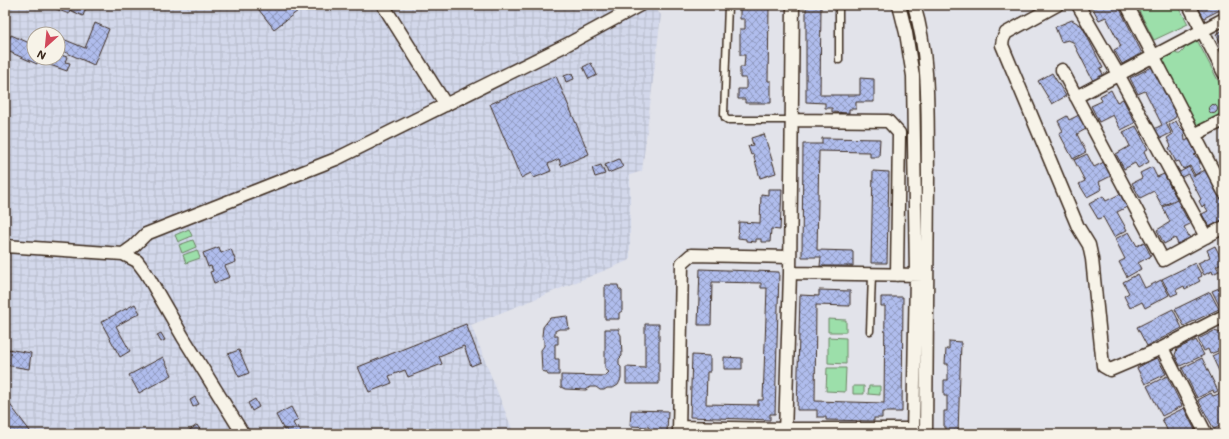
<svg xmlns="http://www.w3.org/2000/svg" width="1229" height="439" viewBox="0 0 1229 439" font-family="Mali,sans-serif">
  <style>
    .industrial { fill: url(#industrial-grid); fill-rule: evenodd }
    .green { fill: #9cdfaa; stroke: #6c8464 }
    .building { fill: url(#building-cross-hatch); stroke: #3b2a1e }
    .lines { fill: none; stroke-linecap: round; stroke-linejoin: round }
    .service-casing { stroke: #3b2a1e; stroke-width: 9 }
    .minor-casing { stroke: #3b2a1e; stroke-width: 15 }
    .service { stroke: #f7f3e8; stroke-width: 6 }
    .minor { stroke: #f7f3e8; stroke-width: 12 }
  </style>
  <defs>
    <pattern id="industrial-grid" width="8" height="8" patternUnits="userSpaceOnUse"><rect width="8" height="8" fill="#d3d8eb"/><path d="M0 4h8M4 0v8" fill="none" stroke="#b6bac9"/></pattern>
    <pattern id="building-cross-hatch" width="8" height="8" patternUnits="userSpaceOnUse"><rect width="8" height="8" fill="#b0bded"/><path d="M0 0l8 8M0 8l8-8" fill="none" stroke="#909abf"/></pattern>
  </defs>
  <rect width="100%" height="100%" fill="#e2e3ea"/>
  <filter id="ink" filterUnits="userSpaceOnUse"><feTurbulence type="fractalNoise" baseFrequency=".025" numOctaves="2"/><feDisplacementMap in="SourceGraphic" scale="8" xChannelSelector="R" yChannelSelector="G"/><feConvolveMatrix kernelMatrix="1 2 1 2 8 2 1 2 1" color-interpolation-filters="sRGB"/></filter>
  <g filter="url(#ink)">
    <path class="industrial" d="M5 5H652L661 15 642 171 630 175V260L471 325 514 434H11L5 427ZM34 34H58V58H34Z"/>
    <path class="green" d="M1136 5H1178L1188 24 1154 40Z
      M1197 40 1224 92V113L1197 127 1162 58 1174 52 1177 54H1180L1184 50V47Z
      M189 229 192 236 178 242 175 235Z
      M193 240 196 247 182 253 179 245Z
      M197 250 200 258 186 263 183 255Z
      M828 319 846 320V332H828Z
      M828 337 846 338V364L828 363Z
      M827 368H846L845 392 826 391Z
      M853 386H864V394H853Z
      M869 386H880V395L868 394Z"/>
    <path class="building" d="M58 5H87L83 16 70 10 69 14 56 9Z
      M255 5H293L298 11 274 29Z
      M806 5H821L820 95H860V78L874 79V102H856V109H849V113L832 112V108H825V103L806 102Z
      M1091 5H1118L1142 53 1122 64 1114 50 1121 46 1106 17 1099 20Z
      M1199 5H1224V8L1204 18 1198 7H1200Z
      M748 6H769L768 81H771V103H745V99H738V89H746V78H740V67H744L745 55H740V29H745V19H740V8H748Z
      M1072 20 1082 26 1103 68 1100 69 1104 76 1093 81 1073 42 1068 40 1061 42 1055 27Z
      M95 23 109 29 94 65 58 49V37L85 48Z
      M1224 30V49L1216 34Z
      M11 35 34 45V58H39L37 64 5 50Z
      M58 54 67 57 65 62 70 63 67 71 47 64 48 61 53 63 54 58H58Z
      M591 63 597 75 589 79 583 67Z
      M1152 67 1177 114 1175 118 1166 123 1171 133 1159 139 1154 129 1162 125 1145 91 1138 94 1130 78Z
      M572 73 574 79 566 82 564 76Z
      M1052 73 1066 96 1052 104 1038 81Z
      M556 76 589 154 561 166 559 159 548 164 551 171 534 178 531 173 521 178 490 104Z
      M1111 90 1117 102 1123 99 1135 123 1121 130 1113 115 1099 122 1091 106 1102 101 1100 96Z
      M1208.5 109a4.5 4.5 0 1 1 9 0a4.5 4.5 0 1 1-9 0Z
      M1079 115 1086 129 1077 134 1086 152 1073 159 1059 133 1063 131 1058 121 1067 116 1069 120Z
      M1176 121 1178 125 1184 131 1185 141 1189 139 1197 154 1194 155 1199 159 1200 163 1199 167 1201 171 1195 175 1190 166 1183 169 1179 161 1176 162 1169 148 1171 146 1167 138 1173 134 1169 125Z
      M1136 126 1148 149 1144 151 1149 162 1138 168 1135 163 1124 169 1116 154 1130 146 1123 132Z
      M764 134 776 173 760 178 753 154 751 155 748 146 753 145 751 138Z
      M822 138 880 139 879 157H870V152L819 151 817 250 853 251V266H820L821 257H802L803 144H822Z
      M1087 154 1094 167 1104 162 1111 176 1099 182 1102 189 1087 197 1079 184 1085 181 1074 160Z
      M619 159 623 167 608 173 605 165Z
      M601 165 605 174 595 177 592 168Z
      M1152 167 1157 177 1164 174 1177 199 1162 206 1154 191 1140 198 1132 183 1142 178 1140 173Z
      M1177 167 1180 172 1189 167 1194 176 1205 170 1224 205V219L1209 227 1202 214 1208 211 1204 205 1202 207 1199 201 1201 199 1188 174 1180 178 1175 168Z
      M873 171 889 172 887 263H871Z
      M768 189H782L780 230 771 229 770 242H761V239H756V242L746 241V239L738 238 739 222 760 223 761 194 768 195Z
      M1120 194 1127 207 1117 212 1127 230 1114 237 1103 217 1098 219 1089 204 1103 196 1106 201Z
      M1177 200 1190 224 1184 227 1190 238 1178 244 1175 238 1164 244 1157 230 1170 222 1163 207Z
      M1129 232 1137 246 1144 242 1151 256 1138 263 1141 269 1127 277 1119 262 1125 259 1115 239Z
      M1215 246 1223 262 1216 266 1219 271 1213 274 1212 271 1204 275 1198 263 1210 257 1207 250Z
      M219 247 221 253 231 249 236 262 225 266 230 277 214 283 210 272 213 271 211 266 208 267 203 253Z
      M1195 263 1202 276 1198 278 1200 281 1185 289 1184 286 1176 290 1178 293 1171 296 1162 279Z
      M700 269 779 272 775 414H770V420L690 417 692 355 710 356V372H707L706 404 758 405V400H763L767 288H761V283L712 282 711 325H698Z
      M1138 274 1145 288 1161 280 1169 295 1145 308 1142 302 1130 308 1124 296 1129 293 1123 282Z
      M605 285H618L619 289 622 291V311L619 313V319H605Z
      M1224 286V307L1221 309 1212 291Z
      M819 290 850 291V306L816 305 815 401 884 403 885 306H881V297H903L902 412H882V418H874V421L826 420V417H817V410H797L800 295 819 296Z
      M1210 292 1219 309 1184 326 1175 309Z
      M135 304 140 313 116 326 130 351 120 357 101 322Z
      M1173 309 1182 328 1147 346 1137 327Z
      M567 316 569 329H559L555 331V336H558V344H555V359H559V375H548L546 372 542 371 541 350 544 346V340L542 336 543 327 550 318Z
      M466 324 481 362 471 366 464 346 439 356 442 364 408 377 405 370 389 376 392 383 369 392 358 367Z
      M645 324H659V384H626V367L645 368Z
      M605 329H619V332L621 335 622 356 619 359V365L621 367V379L618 385 613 388H607L604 390H600L596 387H590L586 390 565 389 561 387V375L605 376 609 372 605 369Z
      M1214 331 1221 333 1224 339V345L1217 349 1218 351 1210 354 1208 349 1204 351 1198 339Z
      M161 333 165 340 161 342 157 335Z
      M1196 340 1204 355 1180 366 1175 355 1177 349Z
      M949 341 961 342 958 434H946V427H944V411H947V396H944V380H948V364H945L946 349H949Z
      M7 349 31 353 29 369 5 365Z
      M239 350 249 373 239 377 228 354Z
      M1224 350V382L1212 356Z
      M163 357 172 375 139 393 129 375Z
      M724 357 742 358V369H724Z
      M1157 357 1166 374 1145 384 1137 368Z
      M1202 358 1218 391 1214 393 1213 390 1197 398 1182 368Z
      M1167 376 1182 406 1162 416 1147 386Z
      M1211 393 1213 396 1219 394 1224 404V428L1221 429 1220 426 1214 429 1198 400Z
      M195 397 199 404 193 407 190 400Z
      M5 398 30 431 25 434H12L5 424Z
      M255 399 259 407 252 411 248 403Z
      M291 407 298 420 293 423 296 428 298 426 302 434H289L286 429 284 430 276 415Z
      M1184 408 1197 434H1169L1162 419Z
      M631 410 668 411 667 434H649V427L630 426Z
      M197 425 203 434H184Z"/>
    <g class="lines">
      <g class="service-casing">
        <path id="service" d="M728 5 724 114 725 118 728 120H792
          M839 60V5
          M870 331 872 275"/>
      </g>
      <g class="minor-casing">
        <path id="minor" d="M383 5 446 105
          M899 5 906 33 913 76 916 275 913 434
          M914 5C931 60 927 119 928 176 928 262 927 348 926 434
          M1057 5 1006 33 1003 39 1002 45 1078 227 1089 245 1092 259 1103 366 1110 370 1162 348 1224 316
          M1078 5 1118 74 1206 237
          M1127 5 1224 192
          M1189 5 1224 73
          M1062 70 1163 260 1224 227
          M1076 97 1224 19
          M792 120 888 121 899 133 897 275
          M1194 135 1224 120
          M5 246 123 254 137 261 146 273 183 337 243 434
          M123 254 134 246 146 234 336 159 566 45 640 5
          M790 273 923 275
          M1162 348 1206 434
          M679 427 785 429H913
          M679 434 682 263 691 255 789 257
          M785 434 790 273 793 5"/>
      </g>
      <use href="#service" class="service"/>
      <use href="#minor" class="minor"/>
    </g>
  </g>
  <rect width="1229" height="439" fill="none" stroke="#f7f3e8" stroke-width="20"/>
  <rect x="10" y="10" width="1209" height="419" fill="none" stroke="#3b2a1e" stroke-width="1.5" filter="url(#ink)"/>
  <g transform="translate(46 46) rotate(207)"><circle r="19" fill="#f7f3e8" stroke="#aca397"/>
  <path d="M0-3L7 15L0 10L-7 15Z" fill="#d1495b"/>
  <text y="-6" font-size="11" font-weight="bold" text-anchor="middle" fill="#3b2a1e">N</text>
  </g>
</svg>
